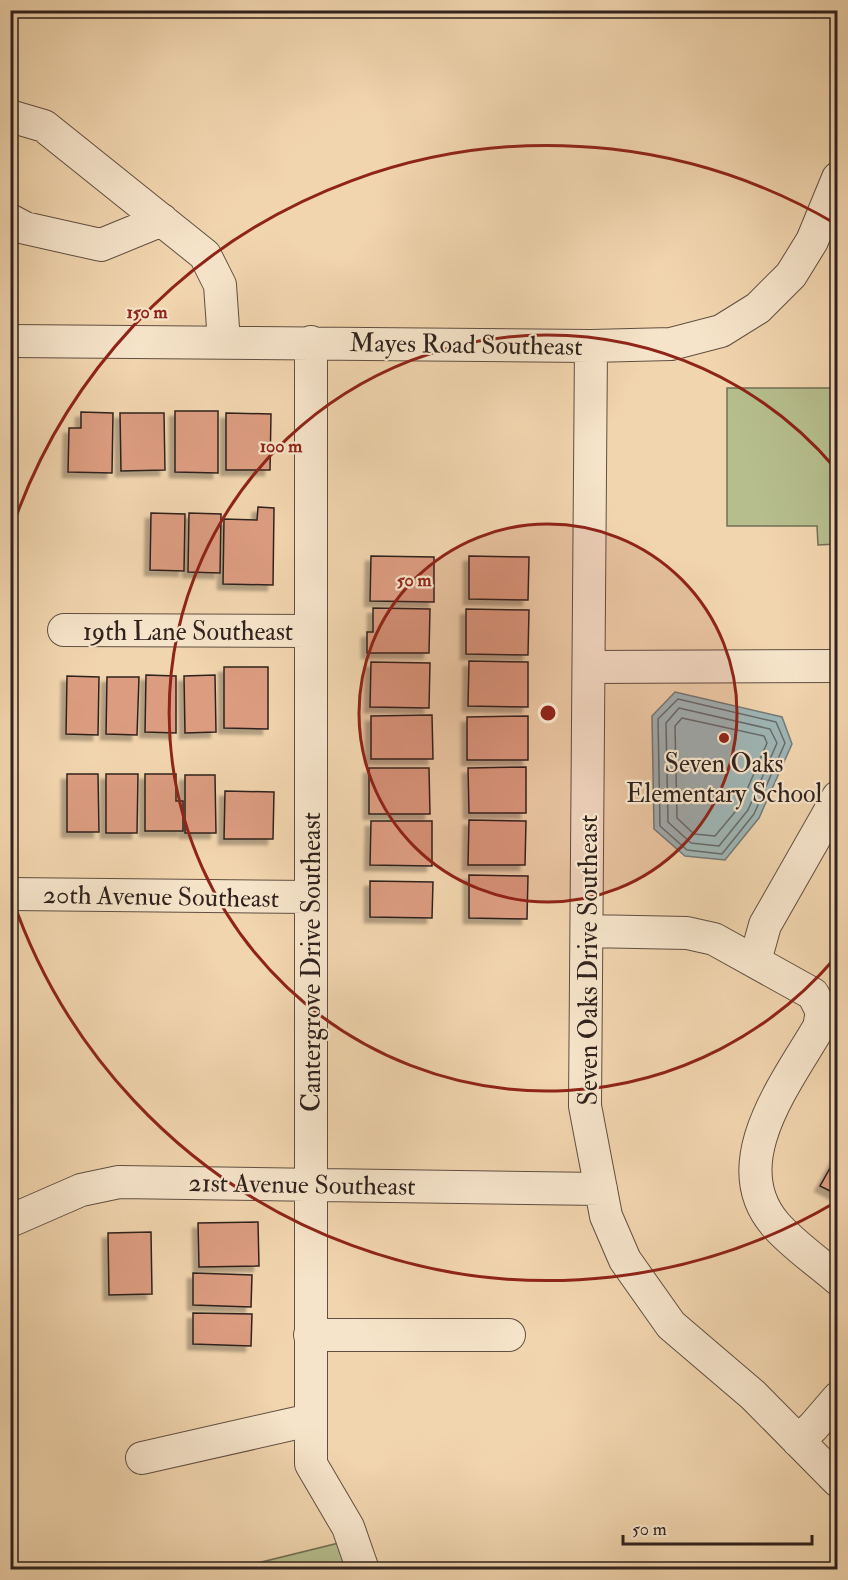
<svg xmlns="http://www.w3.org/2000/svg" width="848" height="1580" viewBox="0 0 848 1580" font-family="'IM FELL Double Pica',serif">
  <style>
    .green { fill: #b6be8e; stroke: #727056; stroke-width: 1.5 }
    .water { fill: #9fb6b6; stroke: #727b79; stroke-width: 1.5 }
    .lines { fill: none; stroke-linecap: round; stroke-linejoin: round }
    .shore { stroke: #676c6a; stroke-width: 1.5 }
    .building { fill: #dc9c80; stroke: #2f221e; stroke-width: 1.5; filter: url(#shadow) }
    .minor-casing { stroke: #604f42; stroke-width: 34 }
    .minor { stroke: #f6e4ca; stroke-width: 32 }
    .ring { fill: none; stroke: #8f2418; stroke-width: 3 }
    .poi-dot { fill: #8f2418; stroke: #f6e4ca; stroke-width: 2 }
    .labels { text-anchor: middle; stroke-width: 4.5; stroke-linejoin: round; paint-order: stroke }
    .street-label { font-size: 26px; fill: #2f221e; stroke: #f6e4ca }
    .poi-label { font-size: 26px; fill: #2f221e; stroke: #f6e4ca }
    .centre { fill: #8f2418; stroke: #f6e4ca; stroke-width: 3 }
    .ring-label { font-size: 18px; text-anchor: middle; font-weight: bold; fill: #8f2418; stroke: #f6e4ca; stroke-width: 4.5; stroke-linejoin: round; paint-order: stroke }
  </style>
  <defs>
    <filter id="shadow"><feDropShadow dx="-5.5" dy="5.5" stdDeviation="1.5" flood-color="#0004"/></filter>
  </defs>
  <rect width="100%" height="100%" fill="#f1d5ae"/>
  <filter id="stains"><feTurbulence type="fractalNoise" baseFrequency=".00333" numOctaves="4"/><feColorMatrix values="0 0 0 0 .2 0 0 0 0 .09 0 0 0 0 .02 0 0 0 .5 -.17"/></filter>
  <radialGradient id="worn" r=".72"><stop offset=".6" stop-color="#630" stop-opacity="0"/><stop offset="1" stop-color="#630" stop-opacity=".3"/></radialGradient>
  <path class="green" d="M727 388H837V544L818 545 817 526H727Z
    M343 1542 354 1570H229Z"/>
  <path class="water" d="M675 692 782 717 792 744 759 818 725 860 685 856 654 829 652 716Z"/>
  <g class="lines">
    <path class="shore" d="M678 699 776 722 785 743 754 814 722 854 687 850 660 826 658 719Z
      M679 708 770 729 777 743 748 810 719 846 691 843 668 822 666 723Z
      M682 718 764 736 767 743 740 806 715 836 694 834 677 818 675 726Z"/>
  </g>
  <path class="building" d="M175 411H218V473L175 472Z
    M81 412 113 413 112 473 68 472 69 428H81Z
    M120 413H164L165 470 121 471Z
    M226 413 271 414 270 470H226Z
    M258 507 274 508 273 585 223 584 224 519 257 520Z
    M151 513 185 514 184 571 150 570Z
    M189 513 221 514 220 573 188 572Z
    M371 556 434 557V602L370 601Z
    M469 556 529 557 528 600 469 599Z
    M373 608 430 609 429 653H367V632H373Z
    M466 609 529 610 528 655 466 654Z
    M469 661 528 662V707L468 706Z
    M371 662 430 663 429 708 370 707Z
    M224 667H268V729L224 728Z
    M146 675 176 676V733L145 732Z
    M215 675 216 732 185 733 184 676Z
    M67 676 99 677 98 735 66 734Z
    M107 677H139L137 735 106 734Z
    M432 715 433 759H371V716Z
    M528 716V760H467V717Z
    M526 767V813H469L468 768Z
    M369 768H429L430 814H369Z
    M67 774H98L99 832H67Z
    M106 774H138L137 833H106Z
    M145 774H176V801H183V831H145Z
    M185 775H215L216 833H185Z
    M225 791 274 792 273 839H224Z
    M469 820 526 821 525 865H468Z
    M371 821H432V866L370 865Z
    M469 875 528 876 527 919 469 918Z
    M370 881 433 882 432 918 370 917Z
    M838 1154V1195L820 1186Z
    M258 1222 259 1266 199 1267 198 1223Z
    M151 1232 152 1294 109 1295 108 1233Z
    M193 1273 252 1275 251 1307 193 1305Z
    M193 1313 252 1314 251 1346 193 1344Z"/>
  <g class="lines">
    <g class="minor-casing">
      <path id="minor" d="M10 116 44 126 205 255 220 285 224 342
        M10 220 25 228 101 245 162 220
        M10 341 591 346 671 344 721 331 758 308 791 275 812 241 838 178
        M311 342V1464L348 1527 363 1570
        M591 346 585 1106 606 1216 625 1260 671 1325 753 1395 838 1481
        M64 630 311 631
        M589 667 838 666
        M10 894 311 897
        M587 931 687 933 714 939 813 994 822 1012 819 1027C787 1082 723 1163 775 1224 792 1244 817 1261 838 1279
        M755 961 765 925 838 797
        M10 1221 81 1190 119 1182 601 1189
        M310 1335H509
        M798 1441 813 1427 838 1398
        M142 1458 310 1420"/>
    </g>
    <use href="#minor" class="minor"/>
  </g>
  <circle cx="548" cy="713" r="189" fill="#8f2418" fill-opacity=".12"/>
  <g class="ring">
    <circle cx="548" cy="713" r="189"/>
    <path d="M835 958A378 378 0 1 1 835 468"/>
    <path d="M836 1202A567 567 0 0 1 12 898M12 528A567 567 0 0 1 836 224"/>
  </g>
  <circle class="poi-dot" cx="724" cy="738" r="6"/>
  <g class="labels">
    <g class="street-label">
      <text transform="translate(466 344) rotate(1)" y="9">Mayes Road Southeast</text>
      <text x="188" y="640">19th Lane Southeast</text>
      <text transform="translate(161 896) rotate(1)" y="9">20th Avenue Southeast</text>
      <text transform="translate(588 960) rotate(-90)" y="9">Seven Oaks Drive Southeast</text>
      <text transform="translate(311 962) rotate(-90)" y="9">Cantergrove Drive Southeast</text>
      <text transform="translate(302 1184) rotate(1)" y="9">21st Avenue Southeast</text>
    </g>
    <g class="poi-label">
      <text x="724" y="772">Seven Oaks<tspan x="724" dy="30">Elementary School</tspan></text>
    </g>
  </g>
  <circle cx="548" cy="713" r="9" class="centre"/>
  <g class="ring-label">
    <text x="147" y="318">150 m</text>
    <text x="281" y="452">100 m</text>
    <text x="414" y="586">50 m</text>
  </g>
  <rect width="848" height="1580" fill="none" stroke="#f1d5ae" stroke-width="36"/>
  <rect x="12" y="12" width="824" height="1556" fill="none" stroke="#2f221e" stroke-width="3"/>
  <rect x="18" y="18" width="812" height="1544" fill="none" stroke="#2f221e" stroke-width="1.5"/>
  <path d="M623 1535v9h189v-9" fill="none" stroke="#2f221e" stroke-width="3"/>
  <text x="632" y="1535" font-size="18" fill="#2f221e" stroke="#f6e4ca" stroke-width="4.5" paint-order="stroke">50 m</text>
  <rect width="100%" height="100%" filter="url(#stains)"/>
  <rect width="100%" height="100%" fill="url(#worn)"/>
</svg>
